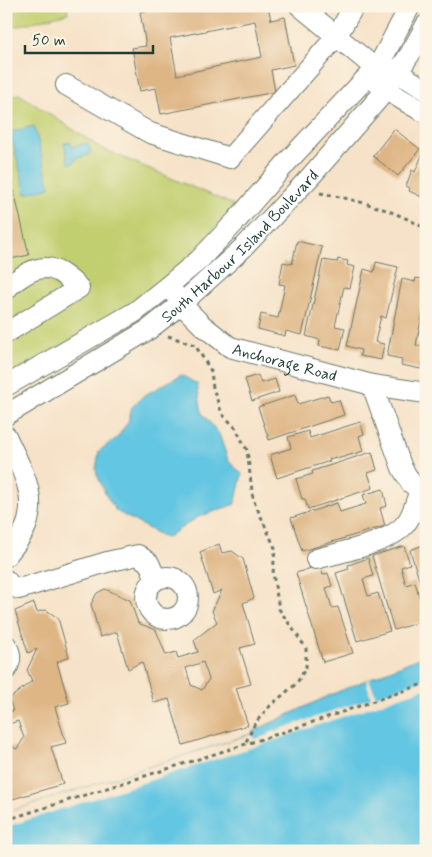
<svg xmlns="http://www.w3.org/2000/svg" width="432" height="857" viewBox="0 0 432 857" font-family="Mynerve,sans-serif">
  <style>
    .green { fill: #c2cf71; stroke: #708652 }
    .water { fill: #64c6e2; stroke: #42828b }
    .pier { fill: #f6e2c8 }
    .building { fill: #deb584; fill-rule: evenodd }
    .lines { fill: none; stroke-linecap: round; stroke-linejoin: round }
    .minor-casing { stroke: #6a7768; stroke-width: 22 }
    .path { stroke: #6a7768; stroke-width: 3; stroke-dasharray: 4 4; stroke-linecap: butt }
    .minor { stroke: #fff; stroke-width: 20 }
    .labels { text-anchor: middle; stroke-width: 5; stroke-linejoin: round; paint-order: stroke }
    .street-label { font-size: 16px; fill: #1f3d34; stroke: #fcf5e5 }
  </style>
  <rect width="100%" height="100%" fill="#fcf5e5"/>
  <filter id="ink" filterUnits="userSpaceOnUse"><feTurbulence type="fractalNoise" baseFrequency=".02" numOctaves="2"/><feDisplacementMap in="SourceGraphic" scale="10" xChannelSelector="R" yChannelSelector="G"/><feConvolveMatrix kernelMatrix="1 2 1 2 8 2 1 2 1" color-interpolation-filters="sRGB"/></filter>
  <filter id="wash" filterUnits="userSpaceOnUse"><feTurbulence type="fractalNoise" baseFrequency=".0096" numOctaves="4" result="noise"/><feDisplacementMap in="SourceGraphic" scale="20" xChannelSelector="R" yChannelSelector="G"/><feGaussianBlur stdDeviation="1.12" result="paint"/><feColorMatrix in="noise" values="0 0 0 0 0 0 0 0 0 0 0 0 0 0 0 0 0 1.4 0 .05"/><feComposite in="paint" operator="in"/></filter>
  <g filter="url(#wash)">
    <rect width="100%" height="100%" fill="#f6e2c8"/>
    <path class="green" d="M6 6H67L68 13 6 29Z
      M19 94 101 148 234 205 186 261 133 306 6 376V97Z"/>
    <path class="water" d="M34 126 50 187 26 194 10 132Z
      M71 142 72 147 86 143 89 145 91 152 88 155 75 159V162L69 164 64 143Z
      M181 375 197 384 202 413 219 434 228 460 242 474 235 504 198 517 166 538 116 511 106 495 98 477 96 470 99 451 117 438 128 422 132 407 143 396Z
      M426 655V851H6V813L251 734 254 731 328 696Z"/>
    <path class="pier" d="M369 679 376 696 426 679V688L266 743 6 827V813L252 734 254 739 269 735V733L371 698 366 680Z"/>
    <g id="blocks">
      <path class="building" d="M173 6H268L271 20 285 17 294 65 271 70 275 92 161 114 156 88 140 91 132 48 146 46 140 12ZM255 21 262 57 177 75 170 38Z
        M394 129 420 149 398 176 373 156Z
        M426 146V194L424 198 409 191 410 188 406 186 412 170 415 172Z
        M10 174 29 255 6 260V175Z
        M297 241 322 247 302 335 286 331 285 336 258 329 261 314 278 318 285 285 279 284 283 262 292 264Z
        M338 259 348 261 347 265 355 267 350 288 344 287 335 326 345 328 340 350 319 346 320 340 306 336 323 260 337 262Z
        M376 262 398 267 386 318 381 316 375 342 384 344 381 360 360 356 361 350 347 346 364 269 374 272Z
        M416 278 426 280V306H424L416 345 426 347 421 369 401 365 402 359 387 356 402 279 415 282Z
        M258 375 261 383 275 379 279 392 252 401 245 379Z
        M295 395 298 404 328 395 331 402 339 400 344 415 269 440 258 407Z
        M360 422 364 434 359 436 363 451 337 459 336 457 329 459 330 461 277 478 270 455 291 448 288 437 308 431 310 438Z
        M372 452 377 470 368 473 373 488 308 509 305 499H302L296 479 313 474 312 471Z
        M383 489 387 506 380 508 385 526 302 551 291 518 337 503 340 512 366 504 363 495Z
        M426 537V599H425L410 550 424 545 422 539Z
        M219 544 222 553 232 551 243 559 254 598 243 603 255 644 240 648 251 684 236 688 248 725 183 745 169 699 154 703 142 662 128 669 117 632 100 637 91 604 97 593 105 589 130 600 138 623 156 630 166 655 176 652 178 658 198 652 194 640 217 622 212 611 222 590 213 594 200 552ZM203 662 209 679 202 690 191 685 186 668Z
        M404 546 410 564 401 567 406 585 415 582 426 620 394 630 372 556Z
        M368 558 373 576 363 579 368 596 378 593 390 631 357 641 336 573 349 569 348 565Z
        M320 565 323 575 328 573 332 586 326 588 332 608 338 607 353 653 323 662 296 573Z
        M34 603 37 612 46 610 58 618 69 657 57 662 69 703 55 707 66 743 51 747 63 784 6 801V744L17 749 24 738 18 721 6 725V713L13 711 9 699 32 681 27 670 37 649 28 653 15 611Z"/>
    </g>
  </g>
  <g filter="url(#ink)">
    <use href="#blocks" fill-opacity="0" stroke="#6a7768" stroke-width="1"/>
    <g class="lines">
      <g class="minor-casing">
        <g id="minor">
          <path d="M300 6 375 68"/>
          <path d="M387 66 426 90"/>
          <path d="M376 82 386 90 420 110 426 112"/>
          <path d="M66 85 150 133 230 158 336 37 354 6"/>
          <path d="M6 290C10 284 15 281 21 277 46 260 59 269 79 288L6 333"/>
          <path id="s1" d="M174 293 181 304 202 325 230 347 372 385 426 393"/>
          <path d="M372 385 402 468 411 483 420 490 426 491"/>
          <path d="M6 386 135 312 169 285 199 260 236 221 288 161 369 75 381 61 410 6"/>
          <path id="s2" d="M6 415 148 330 181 304 244 247 311 176 386 90 412 51 426 25"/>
          <path d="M6 436C17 461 35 488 29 516 27 531 15 545 6 556"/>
          <path d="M316 559C340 552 392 543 406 523 413 515 416 500 420 490"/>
          <circle cx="167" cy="598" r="21"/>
          <path d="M6 580 10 585 19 589 107 562 138 555 149 563 156 579"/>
          <path d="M6 645C12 654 11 662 6 670"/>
        </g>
      </g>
      <path class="path" d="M320 193C357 200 393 209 426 229
        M168 336 195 345 211 371 213 388 222 414 235 427 247 450 253 499 275 548 273 574 279 609 306 648V667L297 683 270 706 255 723 245 744
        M6 820 284 732 426 683"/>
      <use href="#minor" class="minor"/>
    </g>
  </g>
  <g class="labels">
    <g class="street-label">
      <text dy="6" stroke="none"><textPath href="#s2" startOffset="290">South Harbour Island Boulevard</textPath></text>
      <text dy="6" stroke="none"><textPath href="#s1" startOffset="135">Anchorage Road</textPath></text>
    </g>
  </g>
  <rect width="432" height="857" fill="none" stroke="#fcf5e5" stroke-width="25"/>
  <path d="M25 45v8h128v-8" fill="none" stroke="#1f3d34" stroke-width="2.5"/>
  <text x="32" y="45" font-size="15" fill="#1f3d34" stroke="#fcf5e5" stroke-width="4" paint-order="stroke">50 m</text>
</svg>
